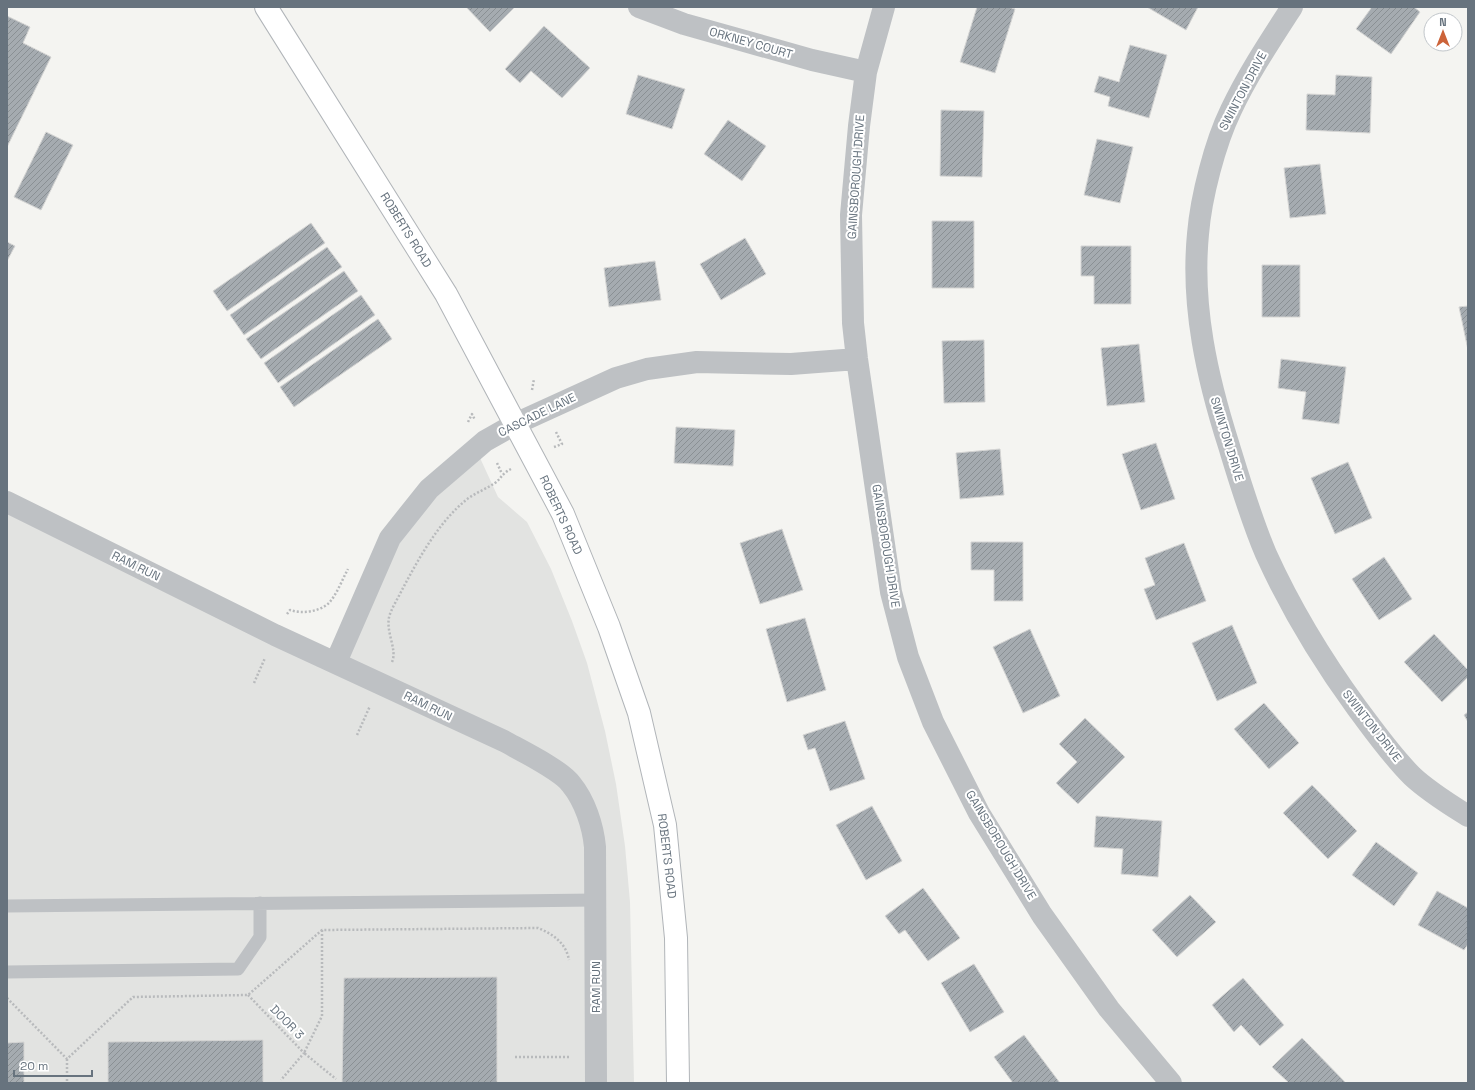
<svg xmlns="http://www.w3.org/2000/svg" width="1475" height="1090" viewBox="0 0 1475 1090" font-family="'Space Grotesk',sans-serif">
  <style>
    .built { fill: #e2e3e1 }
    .building { fill: url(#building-hatch); stroke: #d5d5d4 }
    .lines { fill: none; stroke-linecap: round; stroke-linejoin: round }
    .secondary-casing { stroke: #b1b5b9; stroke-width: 24 }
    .path { stroke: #b8babc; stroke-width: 2.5; stroke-dasharray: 2 2; stroke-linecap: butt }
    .service { stroke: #bec1c4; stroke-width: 13 }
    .minor { stroke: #bec1c4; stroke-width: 22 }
    .secondary { stroke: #fff; stroke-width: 22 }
    .labels { text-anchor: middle; stroke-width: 4; stroke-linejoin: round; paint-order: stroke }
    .street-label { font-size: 12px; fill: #67737e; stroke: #fff }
  </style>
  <defs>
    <pattern id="building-hatch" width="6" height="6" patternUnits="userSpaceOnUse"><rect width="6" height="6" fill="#a5abb0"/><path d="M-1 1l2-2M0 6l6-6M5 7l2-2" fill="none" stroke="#8a9094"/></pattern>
  </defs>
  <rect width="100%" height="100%" fill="#f4f4f1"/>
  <path class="built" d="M475 447 498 497 527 522 551 569 572 621 587 663 605 731 616 784 625 846 630 902 634 1083H7V493L328 652 390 537Z"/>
  <path class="building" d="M466 7H515L490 32Z
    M977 7H1008L1015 9 995 73 960 62Z
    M1147 7H1198L1186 30Z
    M1372 7H1414L1420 12 1391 54 1356 29Z
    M7 16 30 27 23 43 51 57 7 147Z
    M544 26 590 68 562 98 531 71 520 83 505 69Z
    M1130 45 1167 55 1149 118 1108 106 1110 97 1094 92 1099 76 1119 82Z
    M638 75 685 89 672 129 626 114Z
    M1336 75 1372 77 1370 133 1306 130 1307 94 1335 95Z
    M941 110 984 111 982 177 940 176Z
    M728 120 766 146 742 181 704 154Z
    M46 132 73 145 41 210 14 197Z
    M1097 139 1133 147 1120 203 1084 195Z
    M1320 164 1326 214 1290 218 1284 168Z
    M932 221H974V288H932Z
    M311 223 325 243 227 311 213 291Z
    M745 238 766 274 721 300 700 264Z
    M7 242 15 246 7 261Z
    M1081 246H1131V304H1094V276H1081Z
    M327 247 342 267 244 335 230 315Z
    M655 261 661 300 609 307 604 268Z
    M1262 265H1300V317H1262Z
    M344 271 358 291 261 359 246 339Z
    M361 295 375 315 278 383 264 363Z
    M1468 306V350L1459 307Z
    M378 319 392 339 294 407 280 387Z
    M984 340 985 402 944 403 942 341Z
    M1139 344 1145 402 1107 406 1101 348Z
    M1281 359 1346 367 1339 424 1302 419 1306 392 1278 388Z
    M676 427 735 430 733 466 674 463Z
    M1156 443 1175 499 1141 510 1122 454Z
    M1000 449 1004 495 960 499 956 453Z
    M1348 462 1372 518 1335 534 1311 478Z
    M782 529 803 590 760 604 740 543Z
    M971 542H1023V601H994V570H971Z
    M1184 543 1206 601 1156 620 1144 589 1155 585 1145 558Z
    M1384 557 1412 599 1379 620 1352 579Z
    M805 618 826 690 787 702 766 629Z
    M1232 625 1257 683 1217 701 1192 643Z
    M1030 629 1060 696 1023 713 993 647Z
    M1434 634 1468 670V677L1442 702 1404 662Z
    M1264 703 1299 743 1269 769 1234 729Z
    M1468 712V722L1464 715Z
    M1085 718 1125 757 1078 804 1056 783 1077 762 1059 744Z
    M845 721 865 779 830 791 815 748 808 750 803 735Z
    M1312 785 1357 831 1328 859 1283 813Z
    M872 806 902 861 866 880 836 825Z
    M1096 816 1162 821 1158 877 1121 874 1123 849 1094 847Z
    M1376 842 1418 873 1394 906 1352 875Z
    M923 888 960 938 928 961 905 930 899 934 885 916Z
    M1437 891 1468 908V944L1464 950 1418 925Z
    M1190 895 1216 922 1177 957 1152 930Z
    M974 964 1004 1012 970 1032 941 983Z
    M497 977V1083H342L344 978Z
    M1243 978 1284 1025 1260 1046 1241 1025 1234 1032 1212 1005Z
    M1024 1035 1060 1083H1013L994 1057Z
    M1302 1038 1346 1083H1289L1272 1067Z
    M263 1040V1083H108V1042Z
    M24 1042V1083H7V1043Z"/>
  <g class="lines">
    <g class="secondary-casing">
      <path id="secondary" d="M266 7 446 294 563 514 609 627 639 713 665 825 676 938 678 1083"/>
    </g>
    <path class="path" d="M532 390 534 379
      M468 422 472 414 475 420
      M554 447 562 444 556 432
      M497 463 502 474
      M287 614 290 610C302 614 319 612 329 603 337 594 342 580 348 569
      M392 662C398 649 384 630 390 614 393 606 398 598 402 590 419 558 438 523 466 500 475 493 486 489 495 483 501 479 501 474 511 469
      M254 683 265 658
      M357 735 370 706
      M322 930V1016L304 1053 336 1079
      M248 995 304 1053 281 1080
      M7 998 67 1059 133 997 248 995 322 930 538 928C553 934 566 943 569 960
      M515 1057H569
      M67 1059V1083"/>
    <path class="service" d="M7 906 596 900
      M7 972 238 969 260 937V903"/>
    <path class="minor" d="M639 7 684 24 812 60 866 72
      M884 7 866 72 859 126 851 215 853 323 857 359 891 592 908 657 933 722 979 813 1042 915 1109 1009 1171 1083
      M1292 7C1270 41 1248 74 1231 110 1215 143 1201 197 1198 234 1191 306 1207 377 1229 446 1240 482 1251 519 1266 554 1291 609 1322 660 1357 708 1375 732 1391 755 1412 776 1429 792 1449 804 1468 816
      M7 502 275 635 504 741C520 750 561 770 571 784 585 801 593 826 595 847L596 1083
      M336 662 390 538 429 489 485 441 515 424 616 378 647 369 697 362 791 364 857 359"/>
    <use href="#secondary" class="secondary"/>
  </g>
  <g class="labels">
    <g class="street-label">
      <text transform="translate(751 43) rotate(16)" y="4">ORKNEY COURT</text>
      <text transform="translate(1243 91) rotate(-62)" y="4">SWINTON DRIVE</text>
      <text transform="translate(856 177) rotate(-86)" y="4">GAINSBOROUGH DRIVE</text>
      <text transform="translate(406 230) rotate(58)" y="4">ROBERTS ROAD</text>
      <text transform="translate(537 415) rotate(-26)" y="4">CASCADE LANE</text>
      <text transform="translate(1227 439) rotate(73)" y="4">SWINTON DRIVE</text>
      <text transform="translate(561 515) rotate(65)" y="4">ROBERTS ROAD</text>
      <text transform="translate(886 546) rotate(81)" y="4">GAINSBOROUGH DRIVE</text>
      <text transform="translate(136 566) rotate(26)" y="4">RAM RUN</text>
      <text transform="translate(428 706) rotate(26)" y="4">RAM RUN</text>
      <text transform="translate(1372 726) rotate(52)" y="4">SWINTON DRIVE</text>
      <text transform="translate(1001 845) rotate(59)" y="4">GAINSBOROUGH DRIVE</text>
      <text transform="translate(667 856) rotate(83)" y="4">ROBERTS ROAD</text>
      <text transform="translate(596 987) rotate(-90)" y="4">RAM RUN</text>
      <text transform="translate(287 1022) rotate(46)" y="4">DOOR 3</text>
    </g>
  </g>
  <rect width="1475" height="1090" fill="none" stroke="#67737e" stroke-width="16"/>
  <g transform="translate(1443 32)"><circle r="19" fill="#ffffff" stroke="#c2c7cb"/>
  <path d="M0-3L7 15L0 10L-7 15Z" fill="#cc6339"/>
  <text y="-6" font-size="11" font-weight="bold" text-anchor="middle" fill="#67737e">N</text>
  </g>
  <path d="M14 1070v6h78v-6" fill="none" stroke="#67737e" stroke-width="2"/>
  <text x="20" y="1070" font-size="12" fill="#67737e" stroke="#ffffff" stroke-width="3" paint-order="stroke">20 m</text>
</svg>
